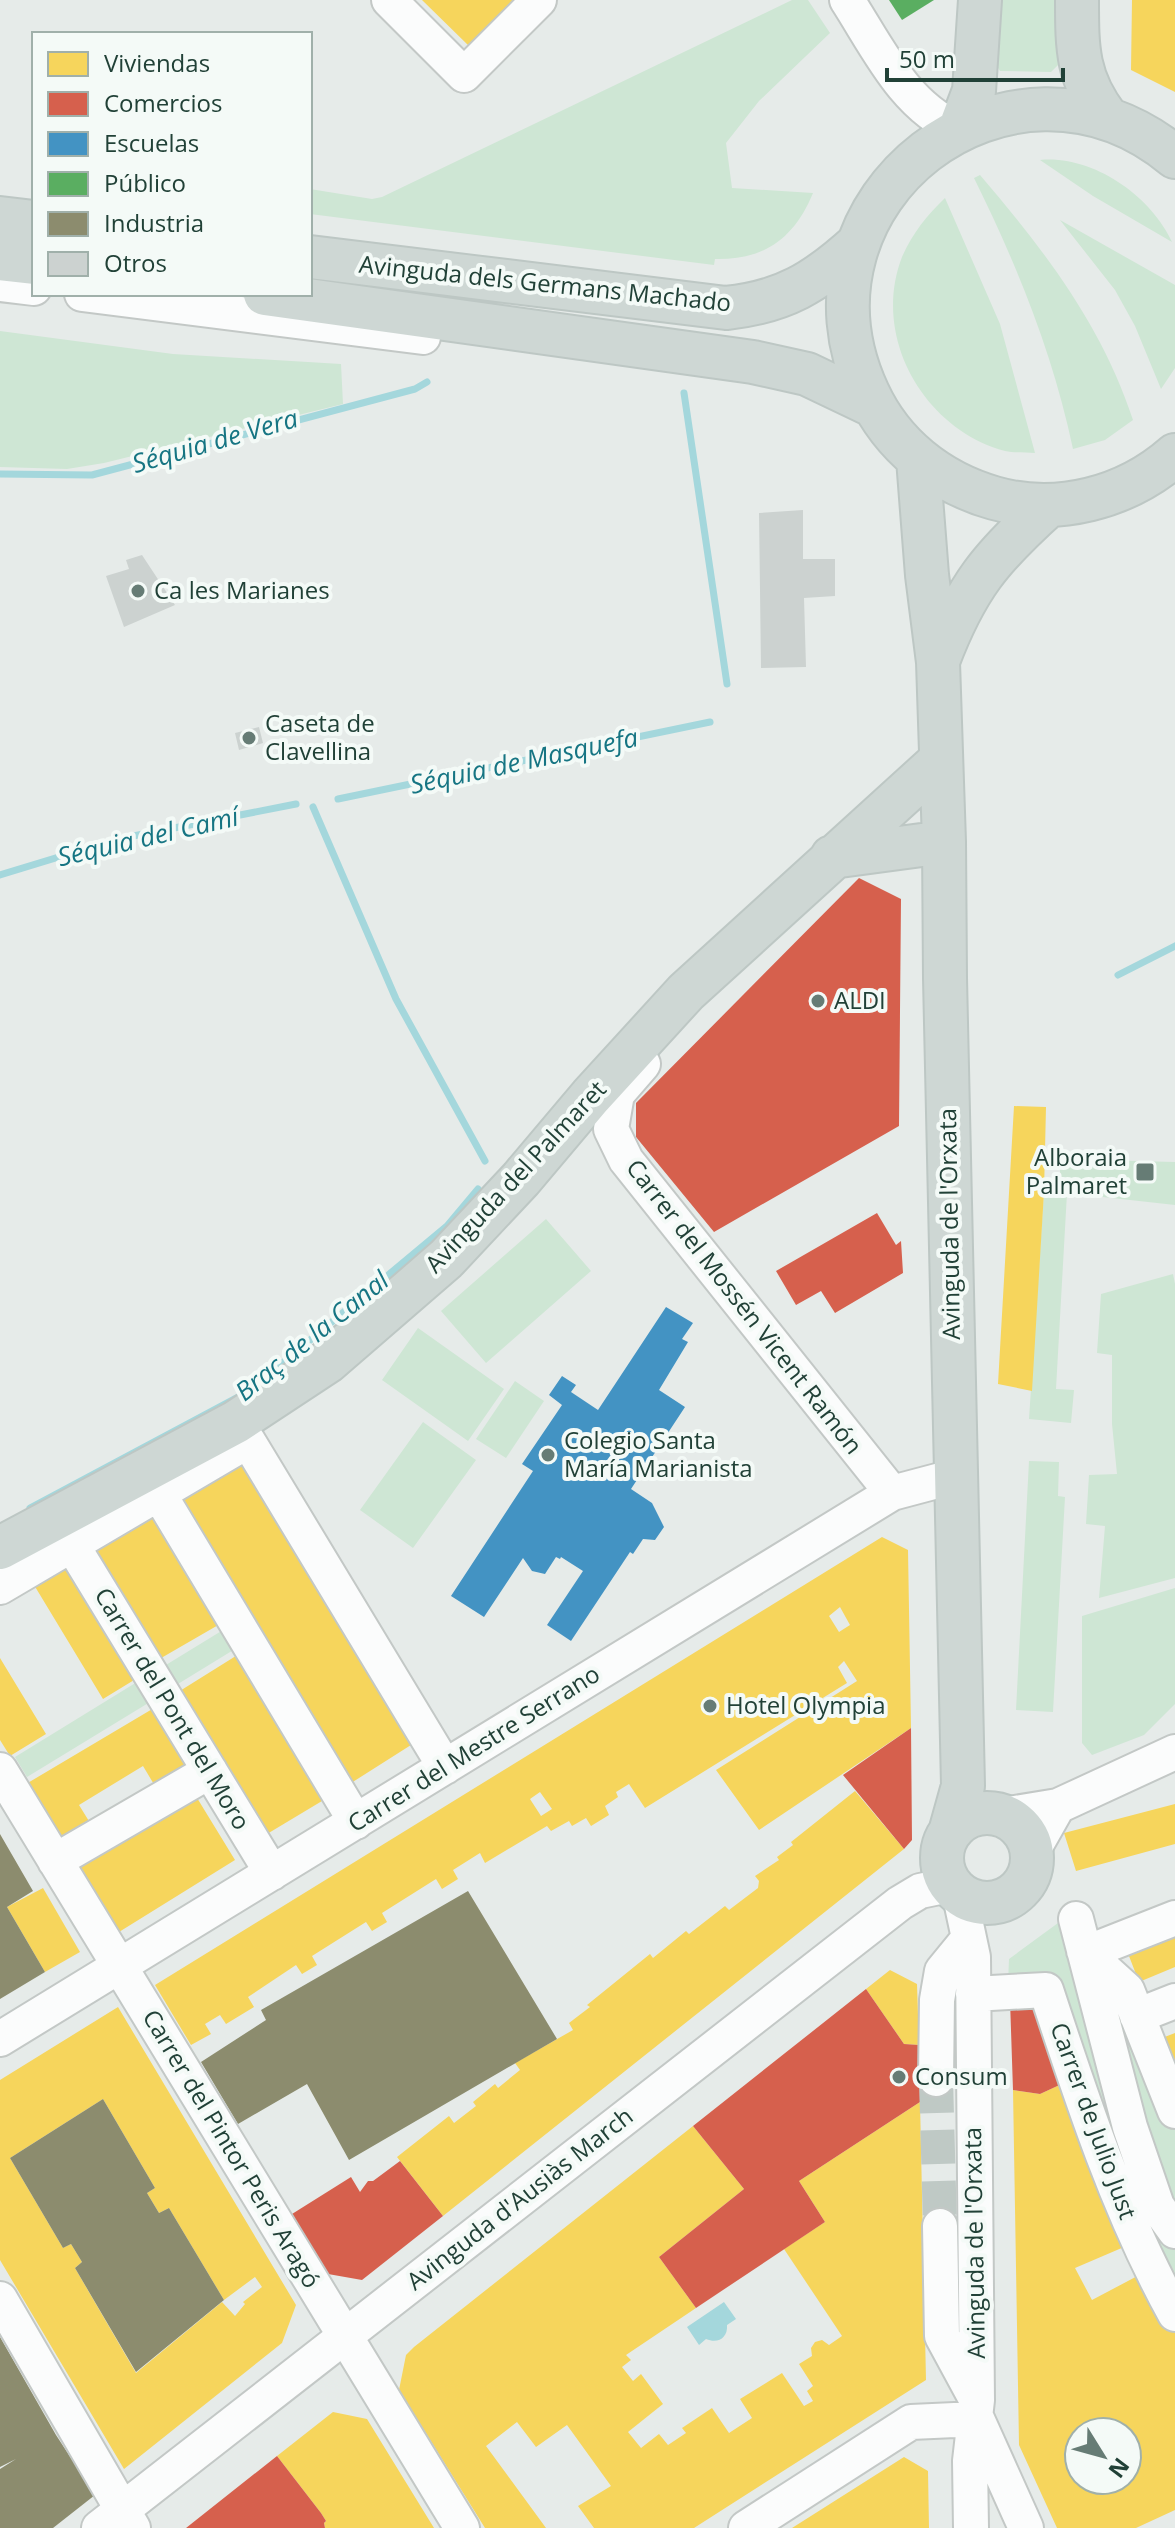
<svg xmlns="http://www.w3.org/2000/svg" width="1175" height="2528" viewBox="0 0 1175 2528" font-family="'Open Sans',sans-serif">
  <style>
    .green { fill: #cee6d4 }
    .water { fill: #a4d7dc }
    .homes { fill: #f6d55c; fill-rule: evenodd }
    .shops { fill: #d6604d }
    .schools { fill: #4393c3 }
    .public { fill: #5aae61 }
    .industry { fill: #8c8c6e }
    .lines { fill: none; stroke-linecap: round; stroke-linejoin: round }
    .stream { stroke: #a4d7dc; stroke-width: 7 }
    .building { fill: #ccd2d0 }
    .minor-tunnel { stroke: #bfc9c5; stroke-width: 34; stroke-dasharray: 34 17; stroke-linecap: butt }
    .minor-casing { stroke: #c3c8c6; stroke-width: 38 }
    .major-casing { stroke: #bdc7c4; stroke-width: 46 }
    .minor { stroke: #fbfcfc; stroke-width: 34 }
    .major { stroke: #ced7d4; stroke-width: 42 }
    .poi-dot { fill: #667c75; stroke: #f4faf7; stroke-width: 3 }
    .labels { text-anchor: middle; stroke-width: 8; stroke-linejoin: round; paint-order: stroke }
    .street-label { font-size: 24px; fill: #214137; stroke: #f4faf7 }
    .poi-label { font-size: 24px; fill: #214137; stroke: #f4faf7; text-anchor: start }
    .water-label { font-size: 26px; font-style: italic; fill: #167583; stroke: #f4faf7 }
  </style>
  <rect width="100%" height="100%" fill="#e6ebe9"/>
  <path class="green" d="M792 0H808L830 33 759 101 726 143 732 188 813 193C794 239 764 260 715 259L714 265 310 214V189L372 199 382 197Z
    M998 0H1061L1060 63 1051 72 1000 71 997 66Z
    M1040 160C1093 155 1151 196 1172 242L1093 196Z
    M980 175C1044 250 1102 325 1133 420L1105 440 1073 449C1053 354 1017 265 974 178Z
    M945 198 1000 324 1035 453C1026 452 1014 453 1005 451 924 429 871 337 902 257 912 234 927 215 945 198Z
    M1060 220 1175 285V368L1161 389 1135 326 1115 290Z
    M0 331 173 354 341 364 343 404 104 463 67 469 0 467Z
    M1060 1159 1175 1162V1205L1067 1193 1056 1389 1074 1390 1071 1423 1029 1419 1044 1192 1060 1191Z
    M546 1219 591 1271 486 1363 441 1311Z
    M1173 1274 1175 1284V1578L1099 1598 1105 1526 1086 1524 1089 1475 1117 1474 1112 1424V1355L1097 1353 1101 1294Z
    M418 1328 504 1389 468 1441 382 1380Z
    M515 1381 544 1401 506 1458 476 1439Z
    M423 1422 476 1460 413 1548 360 1510Z
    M1029 1461 1059 1462 1058 1496 1065 1497 1053 1712 1016 1710Z
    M1175 1588V1704L1144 1735 1092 1755 1082 1743V1616Z
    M223 1630 235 1649 173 1687 161 1668Z
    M137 1682 150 1702 27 1777 15 1757Z
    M1087 1915 1175 2088V2308L1008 1984 1009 1959 1058 1923Z"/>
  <path class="water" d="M724 2302 736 2319 727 2325C728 2338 718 2344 706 2339L699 2345 687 2327Z"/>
  <path class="homes" d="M422 0H519L470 47Z
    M1132 0H1175V92L1131 70Z
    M1014 1106 1046 1107 1044 1192 1032 1391 998 1384Z
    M240 1461 411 1745 348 1785 173 1501Z
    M151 1514 220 1624 156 1661 91 1548Z
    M882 1537 908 1550 911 1728 759 1830 716 1770 857 1681 844 1661 838 1667 847 1683 645 1808 629 1784 616 1792 618 1797 605 1806 609 1815 591 1826 586 1818 572 1826 569 1821 551 1831 547 1826 485 1863 480 1853 453 1870 458 1879 442 1889 436 1879 382 1913 387 1922 372 1931 366 1922 312 1956 317 1965 302 1974 296 1965 248 1997 254 2007 226 2024 220 2015 205 2024 211 2034 191 2045 155 1985ZM840 1607 850 1625 839 1632 829 1616ZM540 1792 552 1809 541 1816 530 1799Z
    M67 1558 139 1677 103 1699 31 1580Z
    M239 1654 327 1798 262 1837 175 1694Z
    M0 1658 46 1734 10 1756 0 1740Z
    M154 1708 191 1771 158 1791 143 1766 79 1805 92 1826 62 1844 26 1784Z
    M855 1791 904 1849 443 2216 397 2157 449 2116 454 2123 476 2106 473 2102 495 2084 498 2088 520 2070 515 2063 573 2030 569 2023 590 2007 587 2005 650 1954 653 1958 686 1931 689 1934 725 1906 729 1910 758 1888 759 1881 755 1876 779 1860 777 1857 793 1845 791 1842Z
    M194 1793 235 1860 119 1932 78 1864Z
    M1175 1804V1844L1076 1871 1064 1833Z
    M43 1888 80 1952 45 1972 7 1907Z
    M1175 1923V1967L1139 1982 1124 1943Z
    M890 1970 917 1984 919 2045 904 2044 866 1989Z
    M118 2007 296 2305 282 2343 124 2469 0 2260V2080ZM103 2099 155 2188 147 2193 159 2213 169 2208 224 2300 255 2277 262 2287 243 2302 245 2304 235 2316 222 2302 136 2373 75 2268 82 2262 71 2244 63 2248 10 2158Z
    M1175 2033V2072L1162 2038Z
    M1066 2082 1131 2244 1075 2268 1092 2300 1145 2272 1175 2327V2510L1136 2528H1057L1019 2445 1013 2090 1040 2094ZM1079 2432H1127V2480H1079Z
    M920 2102 926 2380 694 2528H594L578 2506 611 2486 567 2425 536 2447 517 2422 486 2446 546 2528H485L399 2390 406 2355 414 2347 693 2126 744 2189 659 2257 696 2308 626 2355 631 2360 622 2367 633 2381 641 2374 663 2404 628 2432 641 2448 659 2434 668 2445 686 2433 682 2428 712 2408 729 2433 752 2418 740 2399 782 2373 804 2406 813 2401 807 2391 813 2386 799 2364 812 2356 811 2348 815 2342 822 2340 829 2345 842 2336 784 2249 825 2222 799 2181Z
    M333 2412 367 2419 434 2528H325L324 2523 326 2521 321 2513 277 2456Z
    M904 2457 928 2471 929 2528H792Z"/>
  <path class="shops" d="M859 878 901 899 899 1126 714 1232 636 1137V1103Z
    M877 1213 896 1245 901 1241 903 1273 835 1313 821 1291 796 1305 776 1271Z
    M911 1728 912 1840 904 1849 843 1775Z
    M866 1989 904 2044 919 2045 920 2102 799 2181 825 2222 696 2308 659 2257 744 2189 693 2126Z
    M1038 1997 1066 2082 1040 2094 1013 2090 1010 2000Z
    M400 2161 443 2216 362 2280 328 2274 292 2214 351 2177 360 2192 368 2181H373Z
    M277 2456 321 2513 326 2521 324 2523 325 2528H186Z"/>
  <path class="schools" d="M666 1307 693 1323 682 1339 688 1342 659 1390 685 1407 631 1489 652 1503 664 1527 655 1540 643 1539 633 1554 630 1552 571 1641 547 1625 583 1571 561 1557 560 1559 556 1557 545 1574 532 1571 523 1558 484 1617 451 1596 533 1471 522 1464 562 1405 549 1395 562 1376 576 1385 571 1392 598 1410Z"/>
  <path class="public" d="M889 0H934L902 20Z"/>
  <path class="industry" d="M0 1834 33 1891 7 1907 45 1972 0 1999Z
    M468 1891 557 2039 349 2160 307 2084 238 2124 201 2062 266 2020 261 2010Z
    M103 2099 155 2188 147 2193 159 2213 169 2208 224 2300 136 2372 75 2268 82 2262 71 2244 63 2248 10 2158Z
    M0 2337 56 2435 95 2495 53 2528H0V2469L16 2459 0 2467Z"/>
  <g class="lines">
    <path class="stream" d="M684 393 727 684
      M0 474 92 475 415 389 427 382
      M338 799 710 722
      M313 807 396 999 485 1161
      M0 875 118 839 296 804
      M1118 975 1175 946
      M261 1381 447 1226 478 1189
      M30 1508 238 1397"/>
  </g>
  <path class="building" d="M803 510V559H835V596L804 598 806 667 761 668 759 513Z
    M142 555 175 605 124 627 106 576 129 569 126 560Z
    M259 727 263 743 239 750 235 733Z"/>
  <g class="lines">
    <path class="minor-tunnel" d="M936 2079 940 2226"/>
    <g class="minor-casing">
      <path id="minor" d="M389 0 464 75 539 0
        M847 0C878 48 904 106 958 129
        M0 284 34 288
        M82 294 423 337
        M643 1064 617 1094 611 1129 626 1160 892 1493
        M159 1494 356 1822
        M72 1545 272 1873
        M0 1587 248 1441 445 1767
        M0 1770 462 2528
        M1003 1815 1058 1806 1175 1752
        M1032 1852 1058 1806
        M55 1861 210 1771
        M960 1896 973 1957 977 2400 970 2461 971 2528
        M1076 1919 1130 2127 1157 2206 1175 2231
        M1084 1951 1127 1990 1175 2111
        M1086 1953 1175 1918
        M973 1994 1046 1990C1082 2100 1119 2213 1175 2314
        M1137 2016 1175 2001
        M0 2039 892 1493 956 1476
        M936 2079 937 2000 942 1971 969 1938
        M940 2226 942 2336 975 2397
        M0 2299 133 2528
        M977 2419 1026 2528
        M99 2528 900 1903 920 1891 949 1885
        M746 2528 911 2422 977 2419"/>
    </g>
    <g class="major-casing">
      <path id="major" d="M1077 0C1077 49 1077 79 1108 119
        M960 128 974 91 980 0
        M1175 157C1010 21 778 200 868 393 892 445 938 482 994 498 1057 516 1126 498 1175 455
        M0 218 34 222
        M310 257 726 308C784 302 816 282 858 244
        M0 259 34 263
        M265 294 753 362 807 374 874 406
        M918 459 927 575 938 662 944 842 945 978 963 1786 951 1829
        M938 661C966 587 991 557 1049 505
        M832 857 944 842
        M0 1548 236 1422 327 1362 446 1259 521 1179 591 1096 686 992 940 761
        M942 1858a45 45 0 1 1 90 0a45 45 0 1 1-90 0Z"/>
    </g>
    <use href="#minor" class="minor"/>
    <use href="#major" class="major"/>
  </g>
  <g class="poi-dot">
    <circle cx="138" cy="591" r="8"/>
    <circle cx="249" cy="738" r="8"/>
    <circle cx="818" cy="1001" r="8"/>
    <rect x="1135" y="1162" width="20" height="20" rx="4"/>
    <circle cx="548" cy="1455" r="8"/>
    <circle cx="710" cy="1706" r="8"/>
    <circle cx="899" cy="2077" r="8"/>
  </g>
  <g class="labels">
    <g class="street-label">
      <text transform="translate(545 284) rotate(6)" y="8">Avinguda dels Germans Machado</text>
      <text transform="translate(516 1177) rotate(-47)" y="8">Avinguda del Palmaret</text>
      <text transform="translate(950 1224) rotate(-91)" y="8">Avinguda de l'Orxata</text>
      <text transform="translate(744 1307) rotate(52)" y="8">Carrer del Mossén Vicent Ramón</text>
      <text transform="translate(172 1709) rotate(59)" y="8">Carrer del Pont del Moro</text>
      <text transform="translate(474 1749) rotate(-32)" y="8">Carrer del Mestre Serrano</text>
      <text transform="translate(1093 2121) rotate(70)" y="8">Carrer de Julio Just</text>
      <text transform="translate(231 2149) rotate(59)" y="8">Carrer del Pintor Peris Aragó</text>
      <text transform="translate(520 2199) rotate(-38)" y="8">Avinguda d'Ausiàs March</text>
      <text transform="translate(975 2243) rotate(-91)" y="8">Avinguda de l'Orxata</text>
    </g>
    <g class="poi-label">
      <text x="154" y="599">Ca les Marianes</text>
      <text x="265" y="732">Caseta de<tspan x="265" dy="28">Clavellina</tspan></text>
      <text x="834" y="1009">ALDI</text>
      <text x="1127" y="1166" text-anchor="end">Alboraia<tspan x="1127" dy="28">Palmaret</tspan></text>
      <text x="564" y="1449">Colegio Santa<tspan x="564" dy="28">María Marianista</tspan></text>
      <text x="726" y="1714">Hotel Olympia</text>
      <text x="915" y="2085">Consum</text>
    </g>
    <g class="water-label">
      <text transform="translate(215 441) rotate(-16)" y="9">Séquia de Vera</text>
      <text transform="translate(524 761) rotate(-12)" y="9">Séquia de Masquefa</text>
      <text transform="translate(148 837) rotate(-13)" y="9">Séquia del Camí</text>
      <text transform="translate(312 1336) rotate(-39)" y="9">Braç de la Canal</text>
    </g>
  </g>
  <rect x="32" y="32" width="280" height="264" fill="#f4faf7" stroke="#a0b0aa" stroke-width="2"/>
  <rect x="48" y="52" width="40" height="24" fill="#f6d55c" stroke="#a0b0aa" stroke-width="2"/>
  <text x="104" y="72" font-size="24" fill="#214137">Viviendas</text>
  <rect x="48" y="92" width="40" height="24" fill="#d6604d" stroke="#a0b0aa" stroke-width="2"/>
  <text x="104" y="112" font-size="24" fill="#214137">Comercios</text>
  <rect x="48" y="132" width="40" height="24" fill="#4393c3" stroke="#a0b0aa" stroke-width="2"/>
  <text x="104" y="152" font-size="24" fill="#214137">Escuelas</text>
  <rect x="48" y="172" width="40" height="24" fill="#5aae61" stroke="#a0b0aa" stroke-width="2"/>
  <text x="104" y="192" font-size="24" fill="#214137">Público</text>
  <rect x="48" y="212" width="40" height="24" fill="#8c8c6e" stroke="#a0b0aa" stroke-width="2"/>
  <text x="104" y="232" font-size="24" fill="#214137">Industria</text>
  <rect x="48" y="252" width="40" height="24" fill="#ccd2d0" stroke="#a0b0aa" stroke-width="2"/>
  <text x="104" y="272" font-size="24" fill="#214137">Otros</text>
  <g transform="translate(1103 2456) rotate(127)"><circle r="38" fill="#f4faf7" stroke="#a0b0aa" stroke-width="2"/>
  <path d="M0-6L14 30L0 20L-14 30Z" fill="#667c75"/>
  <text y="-12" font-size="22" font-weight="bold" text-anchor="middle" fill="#214137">N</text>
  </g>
  <path d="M887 68v12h176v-12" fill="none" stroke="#214137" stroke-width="4"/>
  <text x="899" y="68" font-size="24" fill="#214137" stroke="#f4faf7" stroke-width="6" paint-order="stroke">50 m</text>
</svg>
